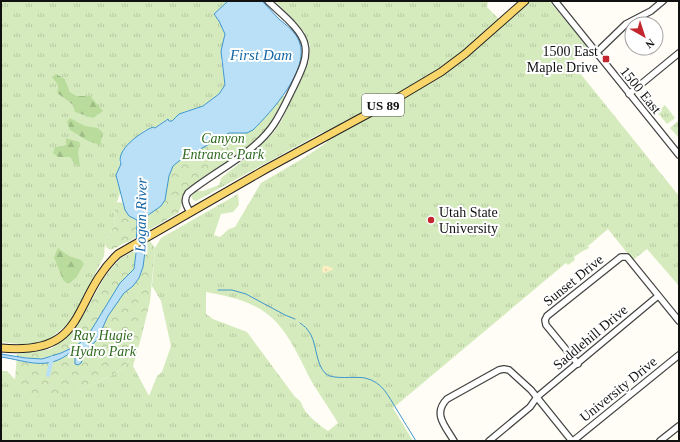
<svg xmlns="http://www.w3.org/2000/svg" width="680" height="442" viewBox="0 0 680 442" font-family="Georgia,serif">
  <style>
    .grass { fill: url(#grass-tufts); fill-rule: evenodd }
    .forest { fill: url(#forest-firs) }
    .sand { fill: url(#sand-dots) }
    .park { fill: url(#park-crowns) }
    .water { fill: #b9e0f7; stroke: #3f96cf }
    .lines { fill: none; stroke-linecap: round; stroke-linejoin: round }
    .stream { stroke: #3f96cf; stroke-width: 1 }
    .canal { stroke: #b9e0f7; stroke-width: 4 }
    .minor-casing { stroke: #444; stroke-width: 8 }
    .major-casing { stroke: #222; stroke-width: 9 }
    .minor { stroke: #fff; stroke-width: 5.5 }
    .major { stroke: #f9d66b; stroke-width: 7 }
    .poi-dot { fill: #c4262e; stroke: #fff; stroke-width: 1.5 }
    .labels { text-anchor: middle; stroke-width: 4; stroke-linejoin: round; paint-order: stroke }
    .shield { fill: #fff; stroke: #585858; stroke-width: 1 }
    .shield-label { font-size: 13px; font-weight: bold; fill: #111 }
    .poi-label { font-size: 14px; fill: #111; stroke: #fff; text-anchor: end }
    .street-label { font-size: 14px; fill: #111; stroke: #fff }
    .park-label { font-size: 14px; font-style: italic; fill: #2f6b1f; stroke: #fff }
    .water-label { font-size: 15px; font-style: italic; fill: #1768a6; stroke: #fff }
  </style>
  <defs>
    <pattern id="grass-tufts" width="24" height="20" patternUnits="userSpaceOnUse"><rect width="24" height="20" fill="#d5ebbd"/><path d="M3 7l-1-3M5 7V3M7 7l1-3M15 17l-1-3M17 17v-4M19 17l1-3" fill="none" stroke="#b6c8a1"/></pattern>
    <pattern id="forest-firs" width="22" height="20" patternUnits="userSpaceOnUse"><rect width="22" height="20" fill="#b9dc9c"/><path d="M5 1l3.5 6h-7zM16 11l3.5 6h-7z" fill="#9ebc85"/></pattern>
    <pattern id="sand-dots" width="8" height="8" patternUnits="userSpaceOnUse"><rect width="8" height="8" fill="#fbeec1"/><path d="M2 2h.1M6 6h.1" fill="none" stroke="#d6cba5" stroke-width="1.8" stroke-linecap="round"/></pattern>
    <pattern id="park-crowns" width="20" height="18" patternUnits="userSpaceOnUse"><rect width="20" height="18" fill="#d5ebbd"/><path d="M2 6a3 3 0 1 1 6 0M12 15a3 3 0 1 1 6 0" fill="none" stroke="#b6c8a1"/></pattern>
  </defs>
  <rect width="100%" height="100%" fill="#fffdf5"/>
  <path class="grass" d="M1 1H228L214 14 219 21 225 34 221 60 225 85 219 94 203 106 193 110 186 111 179 114 172 121H169L167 119 155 128 145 130 131 142 119 162 121 164 116 175 121 190 115 208 114 226 105 245 104 256 72 320 50 339 29 345 1 342ZM65 79 70 92 77 96 73 105 57 93 58 85ZM66 138 80 142 74 164 70 157H58L55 147 66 145ZM59 249 69 256 54 257Z
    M275 1H488L487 7 503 23 529 1H549L589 48 571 62 679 196V286L647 249 633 260 608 229 588 246 589 248 581 252 574 257 575 260 568 265 566 263 393 408 413 441H1V371H7L29 394 83 388 105 379 125 367 140 342 133 366 149 396 157 376 162 372 171 346 161 301 152 286 155 248 161 238 238 194 239 205 233 212 221 214 214 235 220 237 229 229 235 227 261 183 307 156 327 142 323 132 196 201 193 200 191 196 196 191H203L219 185 221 178 245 159 274 132 282 120 309 61 310 45 304 32 294 20ZM206 292C227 296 248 300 266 313 288 329 299 358 312 382 320 396 330 409 338 423L328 431C319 425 313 420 306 412 301 405 303 402 295 397L247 332 213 319 206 314Z
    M665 105 675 118 667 124 657 112Z
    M678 121 679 123V138L670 128Z"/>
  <path class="forest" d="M56 74 65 79 70 92 77 96H90L103 111 93 118 75 112 73 105 57 93 58 85 52 77Z
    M70 118 85 126 98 128 103 133 100 145 88 141 70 130 67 122Z
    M66 138 80 142 78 153 80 166 74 164 70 157H58L53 153 55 147 66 145Z
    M58 248 69 256 81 260 84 264 76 278 68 284 63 280 54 257Z"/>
  <path class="sand" d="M323 266H328L333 268 332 270 325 273 322 272Z"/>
  <path class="park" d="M282 95 286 97C282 106 277 116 271 124 254 148 215 170 190 187 178 198 185 203 178 213L128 242C120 243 111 256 105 245L114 226 115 208 116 203 120 202 125 205 170 165Z
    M150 241 155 248 150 302 140 342 125 367 105 379 83 388 42 397 29 395 15 380 17 354 51 349 66 338 84 314 104 278 111 269 120 259Z"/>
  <path class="water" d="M228 1H262C268 7 273 13 279 19 287 26 295 31 299 41 311 69 271 112 253 130L247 133H229L179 161 173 166 169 176 165 200 161 206 144 218 146 232V244L143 267 139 278 133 286 124 293 108 316 97 340 86 350 81 363 78 365 75 364V357L70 353C46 371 28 361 1 357V354L26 358 42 359 61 353 76 346 87 337 120 283 134 269 136 253 137 220 129 216 125 210 116 175 121 164C115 150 141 132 153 127L155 128 168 119 169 121H172L179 114 203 106 219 94 225 85 221 51 225 34 219 21 214 14Z"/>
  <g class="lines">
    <path class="stream" d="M218 290H232L246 294 285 315 295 319
      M300 323C302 325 306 327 307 329 318 341 314 363 326 374 333 380 356 376 365 378 383 382 388 396 397 410 403 420 410 431 416 441"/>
    <path class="canal" d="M48 375 52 358"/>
    <g class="minor-casing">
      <path id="minor" d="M555 1 679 155
        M596 53 626 24 651 11 663 1
        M629 94 679 53
        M190 212C186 205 183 200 188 193 215 171 255 153 274 124 282 112 288 98 294 86 300 73 308 59 305 45 302 29 279 12 268 1
        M578 364 546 325 545 320 547 316 621 257H627L679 321
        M454 441C446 427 432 414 447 399L499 370 504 369 509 370 531 390 572 441
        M489 441 530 407 537 397 658 296
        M573 441 679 355
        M660 441 679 426"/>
    </g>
    <g class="major-casing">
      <path id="major" d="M1 348C90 356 70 299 118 254L266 169 399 97 441 72 465 54 525 1"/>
    </g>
    <use href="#minor" class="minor"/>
    <use href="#major" class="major"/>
  </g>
  <g class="poi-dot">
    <rect x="602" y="55" width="8" height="8" rx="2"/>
    <circle cx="431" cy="220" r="4"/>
  </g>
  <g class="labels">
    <rect class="shield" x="362" y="94" width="42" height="22" rx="3"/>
    <g class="shield-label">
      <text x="383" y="110">US 89</text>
    </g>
    <g class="poi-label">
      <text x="598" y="56">1500 East<tspan x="598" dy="16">Maple Drive</tspan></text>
      <text x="439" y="217" text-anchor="start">Utah State<tspan x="439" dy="16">University</tspan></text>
    </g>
    <g class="street-label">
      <text transform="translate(641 90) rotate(51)" y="5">1500 East</text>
      <text transform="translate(573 280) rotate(-39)" y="5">Sunset Drive</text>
      <text transform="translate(590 337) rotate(-40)" y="5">Saddlehill Drive</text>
      <text transform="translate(618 389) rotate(-39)" y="5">University Drive</text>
    </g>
    <g class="park-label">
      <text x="223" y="143">Canyon<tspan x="223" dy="16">Entrance Park</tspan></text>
      <text x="103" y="340">Ray Hugie<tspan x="103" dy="16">Hydro Park</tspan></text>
    </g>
    <g class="water-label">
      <text x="261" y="60">First Dam</text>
      <text transform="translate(141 215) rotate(-89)" y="5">Logan River</text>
    </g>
  </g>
  <rect width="680" height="442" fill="none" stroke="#111111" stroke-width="4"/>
  <g transform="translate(644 36) rotate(141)"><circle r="19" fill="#ffffff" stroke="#a0a0a0"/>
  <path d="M0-3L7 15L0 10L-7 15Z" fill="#c4262e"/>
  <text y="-6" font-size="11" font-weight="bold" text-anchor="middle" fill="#111111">N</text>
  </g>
</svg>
